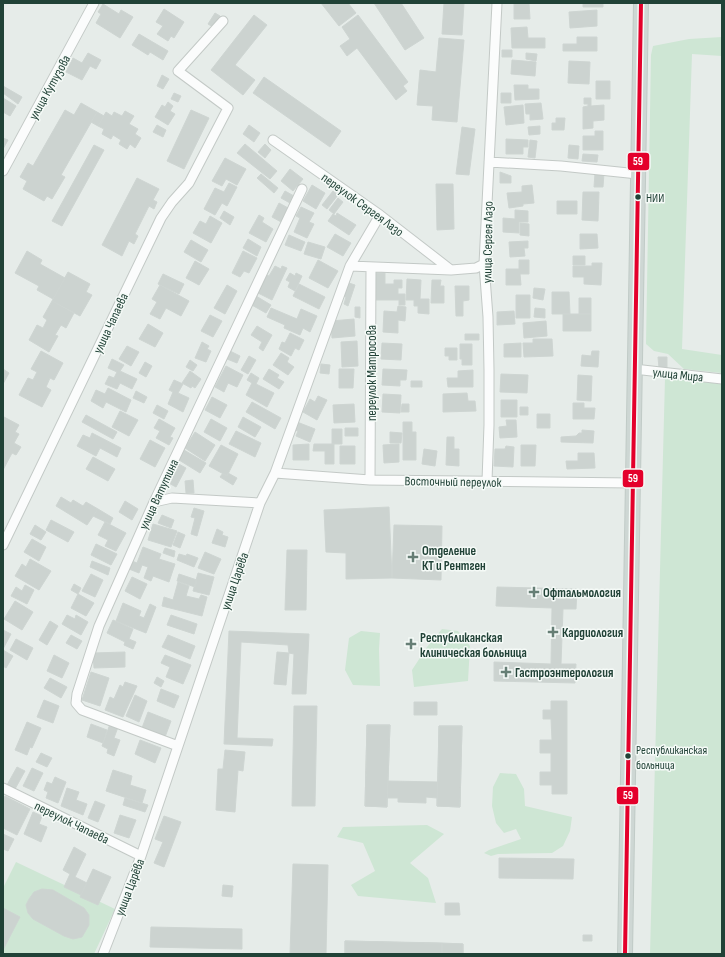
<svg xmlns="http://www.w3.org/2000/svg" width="725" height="957" viewBox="0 0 725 957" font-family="'Sofia Sans Condensed',sans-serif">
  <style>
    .green { fill: #cee6d4 }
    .building { fill: #ccd3d0; stroke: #ced5d2 }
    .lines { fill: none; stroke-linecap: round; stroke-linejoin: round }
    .street-casing { stroke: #c3c9c6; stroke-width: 11 }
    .primary-casing { stroke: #c1cbc7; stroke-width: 16 }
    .street { stroke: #fbfcfc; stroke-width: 9 }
    .primary { stroke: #ced7d4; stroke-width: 14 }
    .bus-1-casing { stroke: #f5faf7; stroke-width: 7 }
    .bus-1 { stroke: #e4002b; stroke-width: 4 }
    .bus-dot { fill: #214237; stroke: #f5faf7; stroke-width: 1.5 }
    .poi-dot { fill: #667e75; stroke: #f5faf7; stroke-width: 1.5 }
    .labels { text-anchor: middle; stroke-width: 3; stroke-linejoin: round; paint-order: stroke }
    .bus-label { font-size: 12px; fill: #214237; stroke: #f5faf7; text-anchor: start }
    .street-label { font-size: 13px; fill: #214237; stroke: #f5faf7 }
    .poi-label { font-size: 13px; font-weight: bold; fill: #214237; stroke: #f5faf7; text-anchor: start }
    .line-badge { stroke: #f5faf7; stroke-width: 1.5 }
    .badge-label { font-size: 11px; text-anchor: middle; font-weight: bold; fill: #fff }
  </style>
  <rect width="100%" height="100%" fill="#e6ece9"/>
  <path class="green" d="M722 37V56L692 54 682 349 722 355V373L684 369 668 354 654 351 646 344 651 55 653 46 689 39Z
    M665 378 722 384V954H650Z
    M442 629 458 631 470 646 468 681 414 687 412 670 427 647Z
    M361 631 380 633 379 649 380 686 353 685 345 670 349 638Z
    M500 773 516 774 524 789 525 806 572 817 570 831 563 846 552 853 498 854 491 856 484 853 489 850 521 839 516 829 504 833 496 823 492 806 493 787Z
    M427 825 444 834 410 863 428 878 436 903 358 896 351 885 375 871 363 843 337 837 343 827Z
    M16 862 115 909 94 954H3V888Z"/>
  <path class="building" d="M321 3H348L356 13 339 26Z
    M374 3H401L424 38 405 50Z
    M444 3H464L462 35 442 34Z
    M514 3H529L530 19H514Z
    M583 3H603V7H583Z
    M103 4 119 14 121 10 133 17 120 38 96 23 101 14 98 12Z
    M164 9 184 22 174 38 171 36 168 41 157 34 163 26 156 22Z
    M597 10V26L570 28 569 12Z
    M215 13 220 16 213 27 208 24Z
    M254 15 267 25 235 65 255 80 243 95 211 70Z
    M358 15 408 82 403 86 407 91 396 100 357 48 347 56 340 46 350 39 342 27Z
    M527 27 528 38H545V48H512L511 28Z
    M139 34 168 51 163 60 150 52 148 55 132 45Z
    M577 37H597V51H563V44H577Z
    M439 38 464 40 457 122 432 120 433 106 417 105 420 70 436 72Z
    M502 50H512V57H502Z
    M88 53 101 60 96 69 90 66 82 80 66 72 73 58 82 63Z
    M526 53 537 54 536 61 526 59Z
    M512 60 536 62 535 76 511 74Z
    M569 61 590 62 589 84 568 83Z
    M162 75 169 79 163 89 157 86Z
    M264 77 341 131 330 147 253 93Z
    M596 81H610V99H596Z
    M514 85H528V89H539V99L515 100Z
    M3 86 22 97 18 104 3 93Z
    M174 93 181 96 178 102 171 99Z
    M501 93H511V103H501Z
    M3 98 16 106 10 116 3 112Z
    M584 98H591V106L604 105V120L593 121V128L583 129V107L588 106V104H584Z
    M168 102 173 106 170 111 175 114 168 125 155 117 162 105 165 107Z
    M81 103 97 112 61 175 65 177 52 199 47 196 44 201 23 189 27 181 20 177 28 163 33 166 65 110 74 115Z
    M541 103 543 119 530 120V114H526L525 104Z
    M523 105 524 123 506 125 504 107Z
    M191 110 209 118 184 169 167 161Z
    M125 111 134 116 129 124 138 129 135 134 141 138 135 148 130 144 127 149 119 144 121 140 113 135 111 139 102 134 104 129 98 126 106 112 112 116 114 112 122 116Z
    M97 112 104 116 98 126 91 122Z
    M556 118H565L564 130H552V123H556Z
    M157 125 166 130 163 137 153 132Z
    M249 125 260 133 254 142 243 134Z
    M540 126V134L529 135 528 127Z
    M462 127 475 129 469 175 456 174Z
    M595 131H603V150H583V136H595Z
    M3 138 8 140 3 149Z
    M506 139 528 140V147H523V154H506Z
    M530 140 537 141 535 158 528 157Z
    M245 144 277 171 270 179 237 153Z
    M265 144 271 150 265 158 258 152Z
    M94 145 104 150 62 226 52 221Z
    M569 145 579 146 578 159 568 158Z
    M583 154 598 155 597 162 582 161Z
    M225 158 246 169 237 185 226 179 222 186 212 181Z
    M290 169 303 179 293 191 281 181Z
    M500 172 511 176V183H500Z
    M595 173H604L603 187H594Z
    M261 174 278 188 274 193 257 178Z
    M137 178 159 189 153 200 157 202 154 209 149 206 135 234 138 236 134 244 129 241 122 256 102 245Z
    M229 183 237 187 227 206 222 203 215 215 204 209 215 188 224 192Z
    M436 184H453L454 229 437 230Z
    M312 185 325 193 316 209 303 201Z
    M532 185 534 203 523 204V206L509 208 507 193 522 192V186Z
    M285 191 294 196 290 203 281 198Z
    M333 191 338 195 327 209 322 205Z
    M583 192H599L598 221 582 220Z
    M338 198 343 202 334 214 329 210Z
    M557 201H577V214H557Z
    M279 203 290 209 283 223 272 217Z
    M301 207 314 213 309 222 314 224 307 238 294 232 300 218 296 216Z
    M515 210 528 211V222H519V233L503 232V218L515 219Z
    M224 211 234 217 230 225 220 218Z
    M337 213 356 225 349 235 328 221 333 214 336 216Z
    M259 215 264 218 262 222 273 229 266 242 249 233Z
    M210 216 222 223 211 243 193 233 200 221 206 224Z
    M520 223 529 224V236L520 235Z
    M335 234 351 243 343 256 327 247Z
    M580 234H597L598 248 580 249Z
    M289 235 305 242 301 251 285 245Z
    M248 239 261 247 257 256 243 248Z
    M191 240 208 250 201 262 184 252Z
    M528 241V248H524L525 256 510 257 509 242Z
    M308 242 325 247 321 259 304 254Z
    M27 251 42 260 40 264 65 278 53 299 37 290 39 286 15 273Z
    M243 251 257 258 249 273 244 271 240 277 232 273Z
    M573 256H585V265H573Z
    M318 260 338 271 328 288 309 278Z
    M519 260H529V274H520L521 285H506V269H519Z
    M195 261 209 269 199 285 186 278Z
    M592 263H602L601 285 584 284V277H573V266H592Z
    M275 266 281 269 282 266 287 268 272 300 258 293 267 275 269 276Z
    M68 272 90 284 86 292 92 295 80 316 52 301Z
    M290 273 295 276 296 273 302 276 295 291 288 287 290 282 286 280Z
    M375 273H385V284H394V280H402V288H398V294H405V305H399V300H375Z
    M163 274 184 284 179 294 158 284Z
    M407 279 421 280 420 299H429V314L418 313V306H414V300H406Z
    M432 280H441L440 286H444V303H431Z
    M346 282 355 285 348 306 344 304 346 297 341 295Z
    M299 284 325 297 319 309 293 296Z
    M160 285 189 301 181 316 166 308 160 319 150 314 157 302 152 299Z
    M227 285 237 291 225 314 214 308Z
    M455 286H469V300L463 301V316H456Z
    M534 288 545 289 543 300 533 298Z
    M552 292H569L570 314H552Z
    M516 295H530V318H516Z
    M256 296 271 305 266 313 250 304Z
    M579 298H591V314H579Z
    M52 301 74 313 66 328 61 325 55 335 58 336 49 352 29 340 37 325 43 328 47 320 43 317Z
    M398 306 406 307 405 321 398 320V333L383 332 384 311 397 312Z
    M355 307H360V318L355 317Z
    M271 308 297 319 301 309 317 316 310 332 303 328 300 335 284 328 285 325 267 317Z
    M535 308 545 309V318L534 317Z
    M514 311 515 324 497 325V312Z
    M563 314H591V331H563Z
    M210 315 222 321 213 337 201 331Z
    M354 319 355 336 332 338 331 321Z
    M546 321 547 336 524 338 523 323Z
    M148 324 163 333 155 347 139 339Z
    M257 326 272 335 263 351 259 348 262 342 251 335Z
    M290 333 304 340 299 350 295 348 291 356 279 349 282 342 285 343Z
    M465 334H479V340H465Z
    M533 339H552L553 356 524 357 523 343H533Z
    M357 341 358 366 342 367 341 342Z
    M202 342 209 346 207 349 211 351 206 362 195 358Z
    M382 343 402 344 401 360 381 359Z
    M521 343V357H504V344Z
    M460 344H472V365H462V359H460Z
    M127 346 139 352 131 366 119 359Z
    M445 348H457V360H449V356H445Z
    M41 351 63 363 54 380 50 378 46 387 51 390 42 407 19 395 28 378 33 380 37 372 31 369Z
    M230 351 240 356 237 363 227 359Z
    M592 351H599L598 367 581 366 582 355 591 356Z
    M281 353 289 358 287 362 294 367 288 375 273 365Z
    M249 356 256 360 248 374 241 370Z
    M658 357H667V368H659Z
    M112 359 124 365 120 371 137 379 132 389 120 383 117 389 105 384 109 376 114 378 117 372 108 368Z
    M190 360 197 365 193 371 186 367Z
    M145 362 152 366 146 377 139 373Z
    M321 364 330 365 329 374 320 373Z
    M226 366 243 375 237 387 228 383 224 392 215 387Z
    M3 369 9 373 3 384Z
    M269 369 279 375 277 378 284 382 279 389 263 379Z
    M339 369H354L353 388H339Z
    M383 369 407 370 406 380H400V386L382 385Z
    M473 370V387H448L447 378H458V371Z
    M190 371 201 379 195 388 192 386 191 388 182 383Z
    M251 373 259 378 256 384 274 393 267 407 246 395 252 383 247 380Z
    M501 374 528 375 527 393 500 392Z
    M578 375 592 376 591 401 577 400Z
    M174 380 183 384 178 393 189 398 183 412 168 404 173 392 169 390Z
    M411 381H422V387H411Z
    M108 388 131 400 126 412 106 402 103 408 91 401 96 390 105 394Z
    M136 391 147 397 144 403 133 398Z
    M467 393 468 401H475L476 411 443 412V394Z
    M383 394 401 395 400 413 382 412Z
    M318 396 327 400 317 420 303 412 310 399 315 402Z
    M212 397 227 405 220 418 205 410Z
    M501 400H517V417H501Z
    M252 402 281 418 275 429 246 412Z
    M573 403H584V408H595L594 419H573Z
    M354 404 355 422 334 423 333 405Z
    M402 404H409V412H401Z
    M157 405 168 411 164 419 153 413Z
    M520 407H528V415H520Z
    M120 411 138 420 129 436 112 427Z
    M537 414H550V428H537Z
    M86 415 117 432 113 439 82 422Z
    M4 417 19 425 15 432 19 434 14 443 21 447 16 455 12 453 3 470Z
    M243 417 261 427 255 437 238 427Z
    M159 419 175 428 170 437 173 438 169 445 156 438 160 431 154 428Z
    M211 419 227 428 220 441 204 432Z
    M506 420H516L517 437 500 438 499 427 507 426Z
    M297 422 315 429 310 442 296 436 298 431 294 430Z
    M403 422H412V432H416V460H403Z
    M345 428H358V436H345Z
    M332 429H342V444H332Z
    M582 430 594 431 593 443 561 442V437L576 436 579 433H582Z
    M236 431 261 443 255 457 229 444Z
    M195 432 215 445 205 461 185 448Z
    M390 432 402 433 401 443H390Z
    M92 433 121 448 117 457 100 448 96 456 77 446 83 435 90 438Z
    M447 437H454V449H459V466L446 465Z
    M150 440 165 448 155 467 140 459Z
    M309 444V460H293V445Z
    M314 444H334V464H325V451H313Z
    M399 444V462L384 463 383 445Z
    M221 445 238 454 227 476 209 466Z
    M521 445H536L535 466H521Z
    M340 446H355V464H340Z
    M506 446 514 447 513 467 494 466 495 449H505Z
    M424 449 437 451 435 466 422 464Z
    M184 450 206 463 200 473 179 460Z
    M578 453H594L595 468 567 469 566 461H578Z
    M93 457 115 469 108 481 86 469Z
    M175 462 186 468 176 487 165 481Z
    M223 473 227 476 228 473 237 478 233 485 220 477Z
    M193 480 194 493H186L185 481Z
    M61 497 71 503 73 500 83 506 86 502 98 509 87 525 56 506Z
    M125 501 138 509 132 520 119 512Z
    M389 507 392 578 346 579V553L326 552 324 510Z
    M194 508 204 511 197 536 191 534 195 518 191 517Z
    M98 509 113 518 110 524 93 516Z
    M162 515 174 520 171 528 158 523Z
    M51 520 74 532 68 542 46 530Z
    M105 522 126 533 116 551 105 546 108 540 98 535Z
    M153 524 177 531 171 547 148 540Z
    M35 525 46 532 41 540 30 534Z
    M394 525 442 526 441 580 392 578Z
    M217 529 223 532 222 535 228 537 225 547 212 543Z
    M178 532 185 535 180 548 173 545Z
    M32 539 46 547 39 561 24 552Z
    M96 544 117 554 111 565 91 555Z
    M143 547 161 554 159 559 175 564 169 582 153 576 151 581 144 578 148 567 142 565 139 573 129 569 132 561 137 563Z
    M165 548 175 551 174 557 163 553Z
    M287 550H307L306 610H285Z
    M205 552 221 559 214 574 198 568Z
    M179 554 186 556 187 554 198 558 194 567 177 560Z
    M30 559 51 571 39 590 15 576 22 564 26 567Z
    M92 561 110 568 108 575 90 567Z
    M198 573 214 577 209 595 193 591Z
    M91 574 103 580 95 597 82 591Z
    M179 574 197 580 195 587 177 581Z
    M132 577 147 584 140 599 125 591Z
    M178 582 189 586 186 596 199 599 201 595 207 597 202 616 162 606 164 597 173 600Z
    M74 584 81 588 78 594 71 590Z
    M25 585 34 590 27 604 11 596 16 587 22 591Z
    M497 587 577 589 576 609H563L561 664H576L575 683 494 681V662L551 664 552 608 496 606Z
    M78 594 94 603 86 616 71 608Z
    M15 601 33 612 22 630 4 619Z
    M123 603 141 611 139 616 144 618 150 604 156 607 146 633 116 621Z
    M67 615 75 619 76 615 88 622 81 635 62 624Z
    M171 615 197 624 194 634 167 625Z
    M113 620 133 629 129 639 136 642 133 649 124 645 125 642 107 633Z
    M50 621 58 626 47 645 39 640Z
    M3 630 11 634 3 649Z
    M229 631 309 634 306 694H292L294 654 289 653 288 645 241 642 237 738 273 739 272 746 224 744Z
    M71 635 82 641 77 649 66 643Z
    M168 635 195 646 190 659 162 647Z
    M16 639 33 648 27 660 10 650Z
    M3 650 13 656 6 668 3 666Z
    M125 652V667L94 668 93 653Z
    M277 652 289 653 286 685 274 684Z
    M54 655 69 663 62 678 47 671Z
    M165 655 191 665 183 684 166 677 170 667 161 663Z
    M91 672 109 678 100 706 82 700Z
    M157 677 164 681 161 687 154 683Z
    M50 678 67 687 61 698 44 688Z
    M125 682 137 686 123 717 105 710 110 697 114 699 120 685 123 687Z
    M161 689 179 696 174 708 157 701Z
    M135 695 147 701 139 722 126 716Z
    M44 700 59 706 53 723 37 717Z
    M551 701H567V794H552V785H540V772H551V753H540V740H552L551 719H543V710H551Z
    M414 702H437V715H414Z
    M294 706H317L315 806H292Z
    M148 712 171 721 165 737 142 728Z
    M27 722 41 728 32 748 30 747 27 755 15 750Z
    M91 724 107 730 103 743 87 737Z
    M110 724 118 727 114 738 120 740 114 756 107 753 108 749 102 746Z
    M367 725H390L387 807 365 806Z
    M367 725H390L388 781 438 782 439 726H462L460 807 437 806V798L426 797V803L398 802V798H387V807L365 806Z
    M439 726H462L460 807 437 806Z
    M140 740 161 748 155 763 135 754Z
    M225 750 245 752 243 771 238 770 235 812 216 810 218 769H223Z
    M41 753 52 758 47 767 36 762Z
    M17 767 25 771 15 789 7 785Z
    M32 768 43 773 34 791 23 786Z
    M113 770 132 776 130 785 146 790 142 803 106 791Z
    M55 777 66 782 58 803 46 798 48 792 44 790 47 782 52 784Z
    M67 788 79 792 76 800 87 804 83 815 61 806Z
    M5 796 30 809 17 835 3 828V800Z
    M125 798 148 805 145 812 123 805Z
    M95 801 105 805 98 822 88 818Z
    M33 812 42 816 39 824 47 827 41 842 24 834Z
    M120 815 136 820 129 838 114 833Z
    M164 816 181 822 164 867 154 863 163 842 155 839Z
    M3 834 14 839 8 851 3 849Z
    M74 847 86 854 75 877 87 883 81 895 64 887 70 874 63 870Z
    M499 858 574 859 573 879 499 878Z
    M293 864 328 865 326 954H290Z
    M93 869 111 877 98 905 80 897Z
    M223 885 233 886 232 897 222 896Z
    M42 889 53 890 84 908 89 915V925L82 937 73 939 64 936 33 919 28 913 26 905 29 899 34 892Z
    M445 903H459L460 915H445Z
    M3 908 20 917 3 950Z
    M151 927 242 929V949L150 947Z
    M583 935H592V941H583Z
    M345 941 442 943V954H345Z
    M345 941 463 944V954H345Z
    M442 943 463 944V954H442Z"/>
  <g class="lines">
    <g class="street-casing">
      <path id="street" d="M273 140 380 215 451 270
        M489 162 561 166 638 174
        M3 171 94 3
        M350 266 451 270 476 268 484 264
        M634 369 722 379
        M275 473 370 480 632 483
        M370 480 371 267
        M487 481 489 425V370L488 317 484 264 497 3
        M154 502 172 498 260 503
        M3 545 161 218 172 202 189 183 228 108 178 71 223 21
        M178 746 82 710 76 703 77 694 99 626 154 502 302 189
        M3 788 141 856
        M103 954 141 856 260 503 275 473 350 266 380 215"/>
    </g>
    <g class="primary-casing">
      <path id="primary" d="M625 954 641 3"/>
    </g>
    <use href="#street" class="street"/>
    <use href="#primary" class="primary"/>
    <g class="bus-1-casing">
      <path id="bus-1" d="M625 954 641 3"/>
    </g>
    <use href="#bus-1" class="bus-1"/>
  </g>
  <g class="bus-dot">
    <circle cx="638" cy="197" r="3.5"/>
    <circle cx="628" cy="756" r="3.5"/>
  </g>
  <g class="poi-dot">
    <path d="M411 551h4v4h4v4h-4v4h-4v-4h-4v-4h4z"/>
    <path d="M532 586h4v4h4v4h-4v4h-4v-4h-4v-4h4z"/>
    <path d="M551 626h4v4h4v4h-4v4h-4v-4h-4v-4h4z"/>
    <path d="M409 638h4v4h4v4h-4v4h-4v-4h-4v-4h4z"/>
    <path d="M504 666h4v4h4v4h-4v4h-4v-4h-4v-4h4z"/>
  </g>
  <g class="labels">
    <g class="bus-label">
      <text x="646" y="202">НИИ</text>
      <text x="636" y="754">Республиканская<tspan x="636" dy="15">больница</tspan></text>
    </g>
    <g class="street-label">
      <text transform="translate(49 87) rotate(-61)" y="5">улица Кутузова</text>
      <text transform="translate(363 204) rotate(36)" y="5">переулок Сергея Лазо</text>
      <text transform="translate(487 242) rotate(-89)" y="5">улица Сергея Лазо</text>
      <text transform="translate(110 323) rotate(-65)" y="5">улица Чапаева</text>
      <text transform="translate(371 373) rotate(-90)" y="5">переулок Матросова</text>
      <text transform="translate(678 374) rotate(6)" y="5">улица Мира</text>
      <text transform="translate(453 481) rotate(1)" y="5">Восточный переулок</text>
      <text transform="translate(158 494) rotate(-65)" y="5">улица Ватутина</text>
      <text transform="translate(234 581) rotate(-71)" y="5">улица Царёва</text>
      <text transform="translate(72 822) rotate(26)" y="5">переулок Чапаева</text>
      <text transform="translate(129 887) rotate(-69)" y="5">улица Царёва</text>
    </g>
    <g class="poi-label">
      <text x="422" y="555">Отделение<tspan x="422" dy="15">КТ и Рентген</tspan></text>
      <text x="543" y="597">Офтальмология</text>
      <text x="562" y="637">Кардиология</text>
      <text x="420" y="642">Республиканская<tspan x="420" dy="15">клиническая больница</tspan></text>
      <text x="515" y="677">Гастроэнтерология</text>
    </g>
  </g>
  <g class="line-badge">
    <rect x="627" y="152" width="23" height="19" rx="4" fill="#e4002b"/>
    <rect x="622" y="469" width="22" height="19" rx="4" fill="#e4002b"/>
    <rect x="616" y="786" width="23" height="19" rx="4" fill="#e4002b"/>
  </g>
  <g class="badge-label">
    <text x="638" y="165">59</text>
    <text x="633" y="482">59</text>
    <text x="628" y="799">59</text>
  </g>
  <rect width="725" height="957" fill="none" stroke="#214237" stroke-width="8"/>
</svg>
